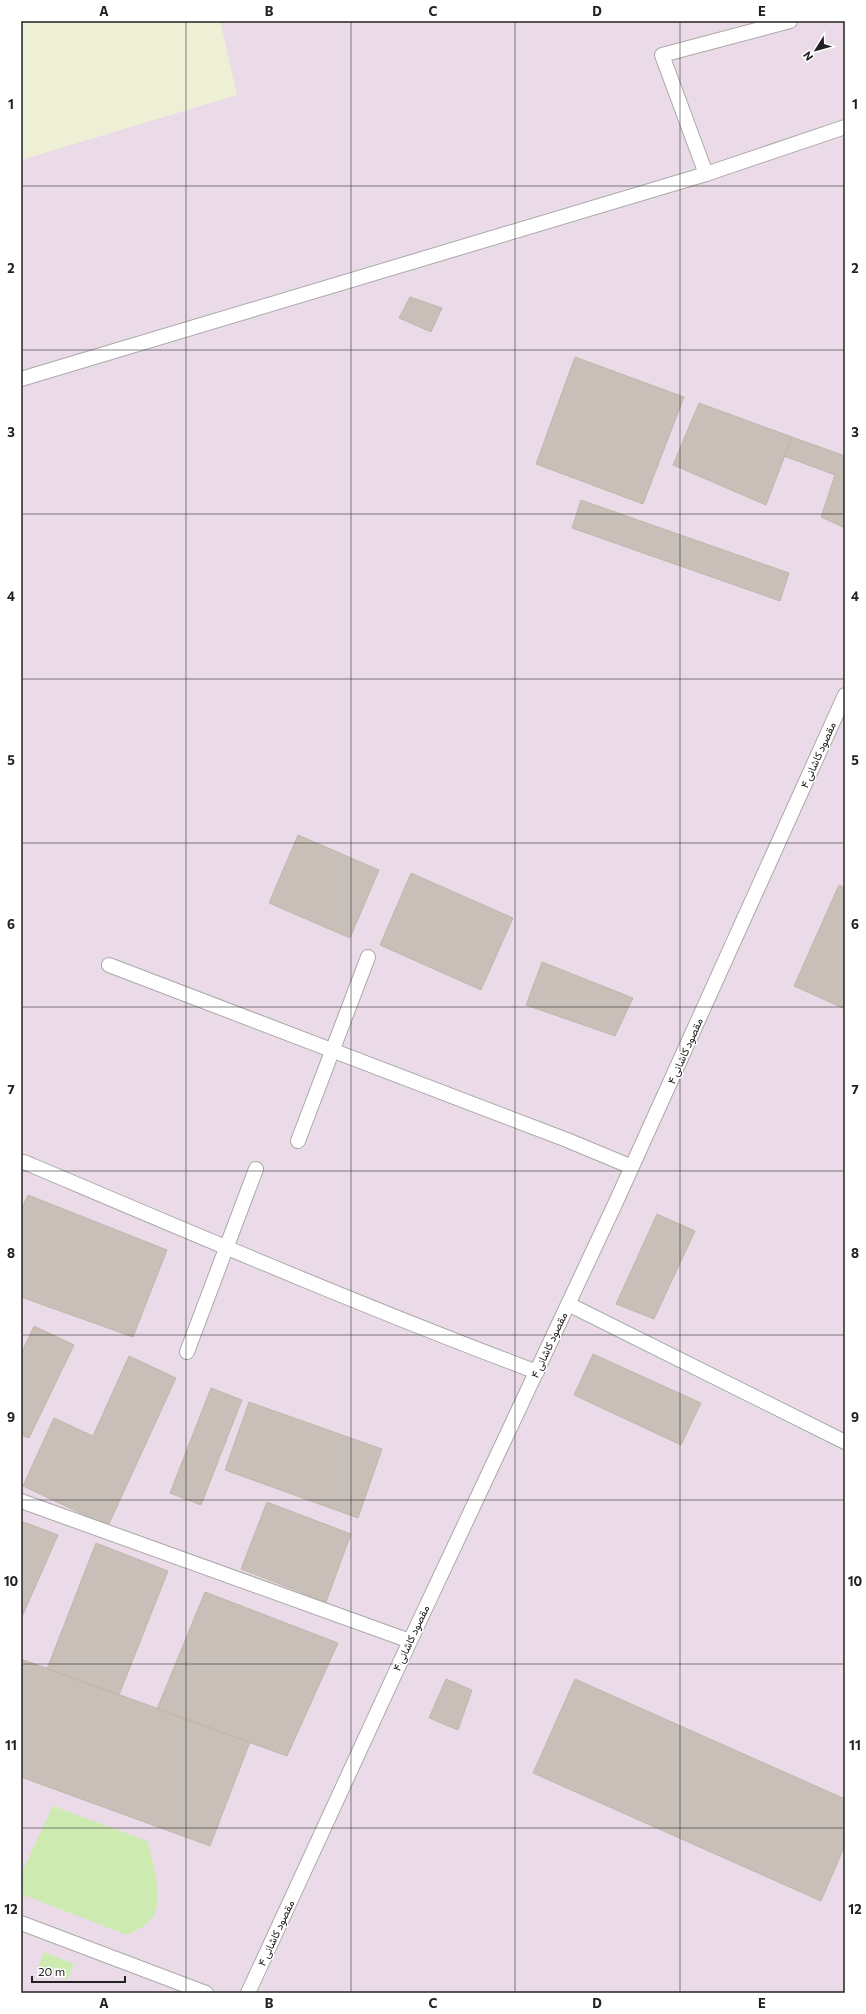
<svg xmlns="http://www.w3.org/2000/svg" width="866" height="2014" viewBox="0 0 866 2014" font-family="Commissioner,Vazirmatn,sans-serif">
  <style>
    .industrial { fill: #ebdbe8 }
    .farmland { fill: #eef0d5 }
    .grass { fill: #cdebb0 }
    .building { fill: #c7bfb8; stroke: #c4b6ab }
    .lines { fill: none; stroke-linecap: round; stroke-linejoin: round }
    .lane-casing { stroke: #a9a9a9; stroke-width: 16 }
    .lane { stroke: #fff; stroke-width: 14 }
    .grid { fill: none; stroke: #222; stroke-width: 1; stroke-opacity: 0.55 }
    .labels { text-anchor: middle; stroke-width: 3; stroke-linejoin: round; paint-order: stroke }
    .street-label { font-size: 11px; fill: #222; stroke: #fff }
    .neatline { fill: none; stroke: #222; stroke-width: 1.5 }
    .grid-label { font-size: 13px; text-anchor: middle; font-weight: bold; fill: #222 }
  </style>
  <rect width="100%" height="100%" fill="#f2efe9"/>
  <path class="industrial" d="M21 21H845V1993H21Z"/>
  <path class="farmland" d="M21 21H220L237 95 21 160Z"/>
  <path class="grass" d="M53 1806 147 1841C152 1859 164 1897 154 1915 149 1924 136 1931 127 1935L21 1894V1874Z
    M44 1952 74 1964 67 1980 38 1968Z"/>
  <path class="building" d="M410 297 442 308 431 332 399 318Z
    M575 357 684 397 643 504 536 464Z
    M699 403 792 437 766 505 673 465Z
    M792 437 845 456V528L821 517 835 475 784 456Z
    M581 500 789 573 780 601 572 528Z
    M298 835 379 870 350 938 269 903Z
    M411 873 513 918 481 990 380 945Z
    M839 885 845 888V1009L794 986Z
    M542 962 633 998 615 1036 526 1005Z
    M28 1195 167 1250 133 1337 21 1297V1210Z
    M657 1214 695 1231 654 1319 616 1304Z
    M34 1326 74 1345 29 1438 21 1435V1354Z
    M593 1354 701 1403 681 1445 574 1395Z
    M129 1356 176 1378 108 1526 23 1486 54 1418 93 1436Z
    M211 1388 242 1400 201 1505 170 1493Z
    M249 1402 382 1449 358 1518 225 1470Z
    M267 1502 351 1534 326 1602 241 1569Z
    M21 1521 58 1535 21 1619Z
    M96 1543 168 1571 119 1695 47 1669Z
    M205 1592 338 1643 287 1756 157 1709Z
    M21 1659 250 1742 210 1846 21 1777Z
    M446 1679 472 1690 458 1730 429 1718Z
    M575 1679 845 1799V1845L821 1901 533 1773Z"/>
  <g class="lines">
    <g class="lane-casing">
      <path id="lane" d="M706 174 662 55 790 21
        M21 379 706 174 845 127
        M109 965 567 1140 632 1167
        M298 1141 368 957
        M24 1162C194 1234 364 1307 537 1372
        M568 1304 845 1442
        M187 1352 256 1169
        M21 1501 410 1641
        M21 1923 206 1993
        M248 1993 410 1641 616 1202 845 695"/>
    </g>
    <use href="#lane" class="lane"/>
  </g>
  <path class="grid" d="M186 21V1993M351 21V1993M515 21V1993M680 21V1993M21 186H845M21 350H845M21 514H845M21 679H845M21 843H845M21 1007H845M21 1171H845M21 1335H845M21 1500H845M21 1664H845M21 1828H845"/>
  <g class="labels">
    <g class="street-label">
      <text transform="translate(818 755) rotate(-66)" y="4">مقصود کاشانی ۴</text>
      <text transform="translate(685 1051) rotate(-66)" y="4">مقصود کاشانی ۴</text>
      <text transform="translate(549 1345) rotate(-65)" y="4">مقصود کاشانی ۴</text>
      <text transform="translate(411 1638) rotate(-65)" y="4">مقصود کاشانی ۴</text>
      <text transform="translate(276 1933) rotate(-65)" y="4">مقصود کاشانی ۴</text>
    </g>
  </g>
  <rect width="866" height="2014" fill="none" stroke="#ffffff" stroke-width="44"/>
  <g transform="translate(816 50) rotate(233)" stroke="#ffffff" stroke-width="3" paint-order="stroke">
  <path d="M0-3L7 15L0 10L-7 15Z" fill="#222222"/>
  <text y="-6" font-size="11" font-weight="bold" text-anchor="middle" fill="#222222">N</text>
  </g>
  <path d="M32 1976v6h93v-6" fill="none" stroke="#222222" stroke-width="2"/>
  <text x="38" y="1976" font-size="12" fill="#222222" stroke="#ffffff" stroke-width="3" paint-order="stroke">20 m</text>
  <rect x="22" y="22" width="822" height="1970" class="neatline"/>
  <g class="grid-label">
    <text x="104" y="16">A</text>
    <text x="269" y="16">B</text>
    <text x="433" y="16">C</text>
    <text x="597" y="16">D</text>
    <text x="762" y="16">E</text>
    <text x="11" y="109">1</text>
    <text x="855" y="109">1</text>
    <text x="11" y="273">2</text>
    <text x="855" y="273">2</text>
    <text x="11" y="437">3</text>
    <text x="855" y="437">3</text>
    <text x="11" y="601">4</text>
    <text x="855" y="601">4</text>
    <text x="11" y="765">5</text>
    <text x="855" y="765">5</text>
    <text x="11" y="929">6</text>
    <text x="855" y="929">6</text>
    <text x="11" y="1094">7</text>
    <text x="855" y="1094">7</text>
    <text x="11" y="1258">8</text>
    <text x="855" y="1258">8</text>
    <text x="11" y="1422">9</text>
    <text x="855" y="1422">9</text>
    <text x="11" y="1586">10</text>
    <text x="855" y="1586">10</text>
    <text x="11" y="1750">11</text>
    <text x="855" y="1750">11</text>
    <text x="11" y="1914">12</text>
    <text x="855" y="1914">12</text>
    <text x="104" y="2008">A</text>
    <text x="269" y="2008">B</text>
    <text x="433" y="2008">C</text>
    <text x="597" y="2008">D</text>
    <text x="762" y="2008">E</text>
  </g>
</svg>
